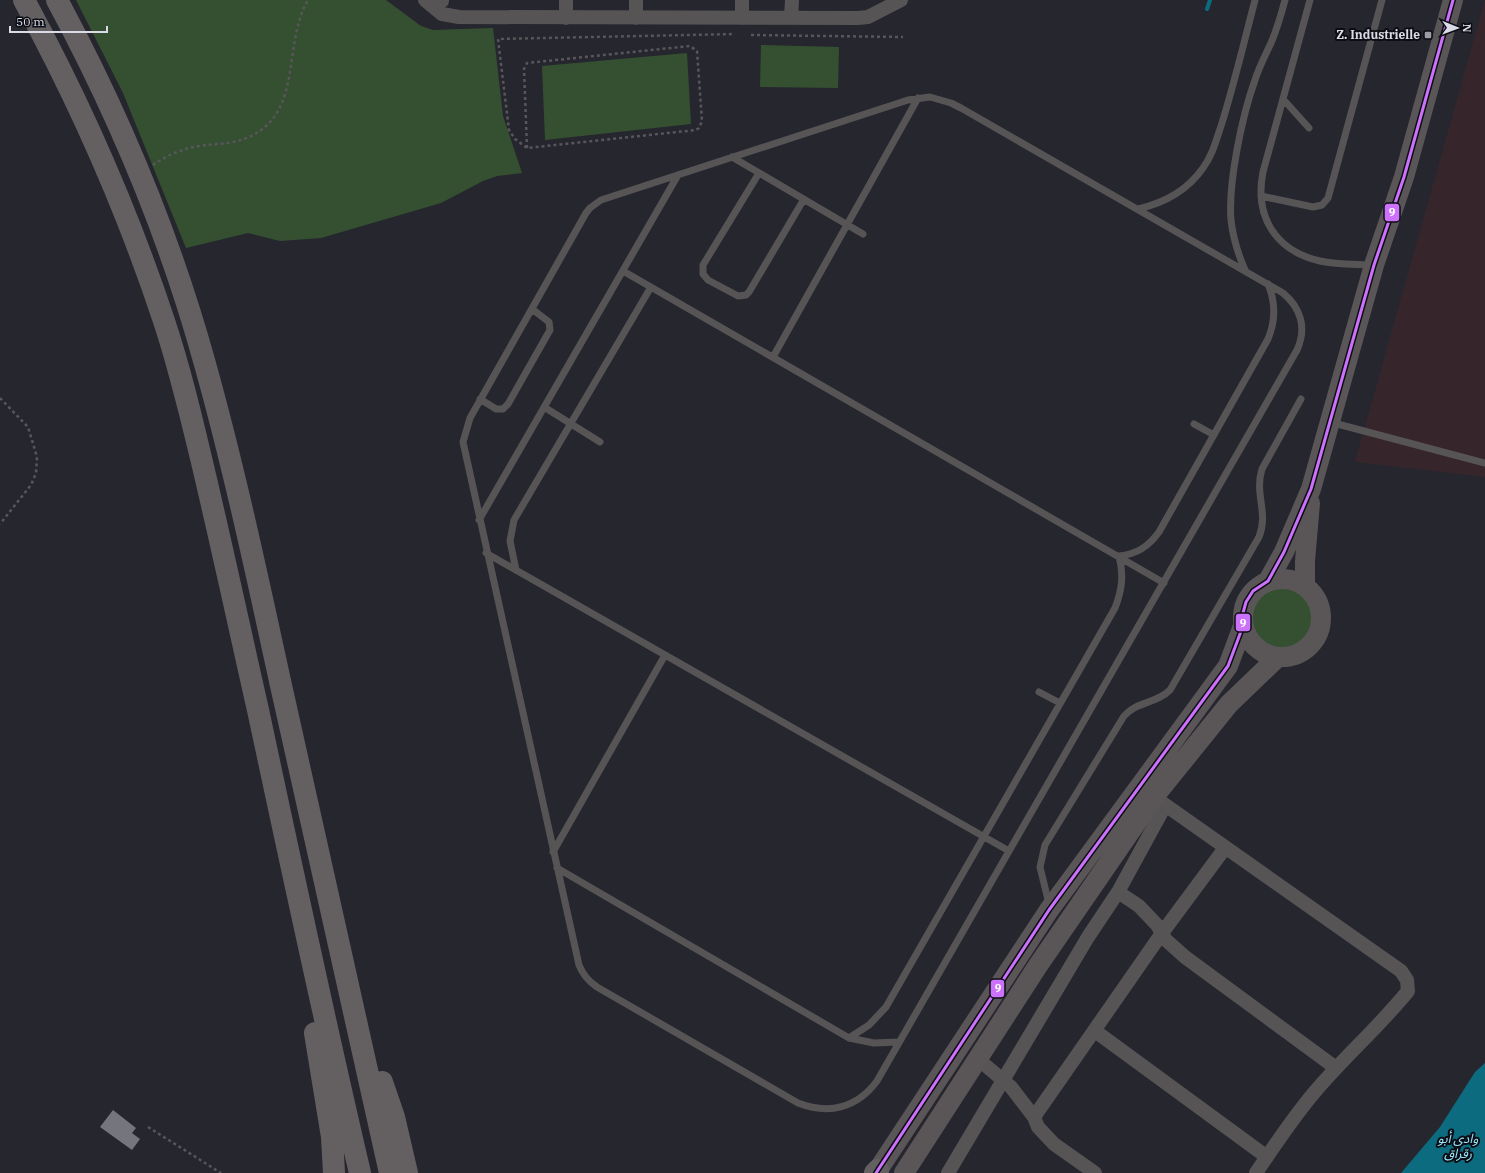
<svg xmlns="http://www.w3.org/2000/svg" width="1485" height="1173" viewBox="0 0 1485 1173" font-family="'IBM Plex Serif','Noto Sans Arabic',serif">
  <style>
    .industrial { fill: #36262b }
    .green { fill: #355031 }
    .water { fill: #0d6b7f }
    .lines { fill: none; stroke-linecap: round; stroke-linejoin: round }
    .stream { stroke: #0d6b7f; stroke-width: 4 }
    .building { fill: #75757d }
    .path { stroke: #58565a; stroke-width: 2.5; stroke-dasharray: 3 3; stroke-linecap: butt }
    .service { stroke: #575456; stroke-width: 7 }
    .minor { stroke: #575456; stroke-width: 14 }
    .secondary { stroke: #5a5658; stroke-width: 20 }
    .trunk { stroke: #646062; stroke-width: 22 }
    .bus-1-casing { stroke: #0c0d14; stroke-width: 6 }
    .bus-1 { stroke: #cc71fb; stroke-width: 3 }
    .poi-dot { fill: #9b9ca6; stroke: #0c0d14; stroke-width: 1.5 }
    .labels { text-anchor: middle; stroke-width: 4; stroke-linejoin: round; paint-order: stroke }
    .poi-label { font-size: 12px; font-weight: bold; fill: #dadbe6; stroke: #0c0d14; text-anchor: end }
    .water-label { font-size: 13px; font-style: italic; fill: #94e5fb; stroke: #0c0d14 }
    .line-badge { stroke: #0c0d14; stroke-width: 1.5 }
    .badge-label { font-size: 11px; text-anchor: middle; font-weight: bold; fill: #fff }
  </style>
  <rect width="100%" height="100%" fill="#26262f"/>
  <path class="industrial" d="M1485 0V477L1355 462Z"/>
  <path class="green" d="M76 0H386L421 26 433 30 493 28 503 116 522 173 497 176 483 181 441 203 321 238 280 241 248 233 186 248 123 93Z
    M761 45 839 47 838 88 760 87Z
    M687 53 691 124 545 140 542 66Z
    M1251 618a31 31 0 1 1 62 0a31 31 0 1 1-62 0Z"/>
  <path class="water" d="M1485 1063V1173H1401L1440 1127 1475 1072Z"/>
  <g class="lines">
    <path class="stream" d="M1207 9 1210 0"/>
  </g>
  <path class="building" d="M113 1110 136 1128 132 1133 140 1139 132 1150 100 1127Z"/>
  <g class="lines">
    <path class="path" d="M751 35 903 37
      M527 148 524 69 527 63 690 46 697 51 702 121 699 128 696 130 527 148 515 139 509 130 498 39 735 34
      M153 165C162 159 172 153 183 150 204 142 227 147 249 137 304 112 282 44 308 0
      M0 398 28 427 37 457 36 473 31 485 0 524
      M148 1127 221 1173"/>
    <path class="service" d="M1310 0 1263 172C1254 217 1276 251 1320 261 1337 265 1355 264 1372 265
      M930 97 951 103 961 108 1283 293C1301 308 1307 328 1297 350L877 1081C857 1108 829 1115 798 1103L597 987C588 981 583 975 579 965L463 442 470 418 586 213 590 208 601 200 908 100Z
      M1283 99 1309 128
      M732 157 863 234
      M759 173 703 265V274L708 280 738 296 746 295 749 292 804 199
      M1261 196 1313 207 1322 205 1328 198 1382 0
      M1138 209C1164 203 1187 191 1203 168 1212 156 1216 141 1221 126 1234 85 1244 42 1255 0
      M1245 270C1238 254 1233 238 1231 220 1228 183 1242 116 1255 80 1259 67 1265 56 1271 43 1277 29 1281 15 1285 0
      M623 271 1164 583
      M773 357 918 98
      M480 399 496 409H503L508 404 550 330 549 322 532 309
      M544 407 600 442
      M1330 422 1485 463
      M1194 424 1214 435
      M479 520 678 175
      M486 553 1009 851
      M516 570 510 541 514 520 651 287
      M1039 692 1060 703
      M553 852 665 655
      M557 868 849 1038 874 1043 899 1042
      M1049 904 1040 867 1045 845 1124 716C1137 701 1156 704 1170 690L1259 537C1269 512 1254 495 1262 469L1301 399
      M849 1038 869 1025 886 1007 1115 608C1122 590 1124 575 1119 556 1137 554 1148 547 1159 532L1268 339C1276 320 1276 303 1268 284"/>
    <path class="minor" d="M425 0 442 14 459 17 858 18 868 17 901 0
      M636 0V18
      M442 1V0
      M566 18V0
      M742 18V0
      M791 18 792 0
      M1154 797 1401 971 1407 980 1408 991C1379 1027 1343 1058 1313 1094 1292 1119 1274 1146 1256 1173
      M1118 892 1139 906 1157 925 1166 940 1185 957 1336 1068
      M1095 1031 1267 1157
      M978 1059 1011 1087 1034 1117 1038 1127 1054 1144 1095 1173
      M1034 1117 1162 933 1225 848
      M948 1173 1088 937 1118 892 1165 806"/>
    <path class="secondary" d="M1243 618a39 39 0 1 1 78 0a39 39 0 1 1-78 0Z
      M1268 581 1284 552 1311 489 1374 265 1404 177 1453 0
      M1305 586V561L1310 503
      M876 1173 1049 910 1228 666 1243 626
      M904 1173 1037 967 1154 797 1229 704 1278 657"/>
    <path class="trunk" d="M24 0C79 101 128 212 164 321 179 366 190 412 201 458 221 542 239 626 258 710 291 865 324 1019 360 1173
      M57 0C119 115 170 237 205 364 234 468 257 575 280 681 317 845 354 1009 390 1173
      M315 1033 332 1137 334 1173
      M382 1082 394 1117 407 1173
      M875 1173 878 1170"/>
    <g class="bus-1-casing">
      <path id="bus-1" d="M876 1173 1049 910 1228 666 1243 626V613L1246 602 1253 591 1268 581 1284 552 1311 489 1374 265 1404 177 1453 0"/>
    </g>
    <use href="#bus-1" class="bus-1"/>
  </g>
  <rect class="poi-dot" x="1424" y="31" width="8" height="8" rx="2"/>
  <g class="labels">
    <g class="poi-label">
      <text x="1420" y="39">Z. Industrielle</text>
    </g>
    <g class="water-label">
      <text x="1458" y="1143">وادي أبو<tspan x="1458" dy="15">رقراق</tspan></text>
    </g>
  </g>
  <g class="line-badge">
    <rect x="1384" y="203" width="16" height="19" rx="4" fill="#cc71fb"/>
    <rect x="1235" y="613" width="16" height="19" rx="4" fill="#cc71fb"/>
    <rect x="990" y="979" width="15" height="19" rx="4" fill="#cc71fb"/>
  </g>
  <g class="badge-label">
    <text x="1392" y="216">9</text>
    <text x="1243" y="627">9</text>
    <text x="998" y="992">9</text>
  </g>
  <g transform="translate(1457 28) rotate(91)" stroke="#0c0d14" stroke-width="3" paint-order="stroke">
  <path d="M0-3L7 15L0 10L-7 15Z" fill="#dadbe6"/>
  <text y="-6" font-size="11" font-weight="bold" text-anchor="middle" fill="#dadbe6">N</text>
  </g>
  <path d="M10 26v6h97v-6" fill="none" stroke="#dadbe6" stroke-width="2"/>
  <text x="16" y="26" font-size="12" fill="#dadbe6" stroke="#0c0d14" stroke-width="3" paint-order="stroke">50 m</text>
</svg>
